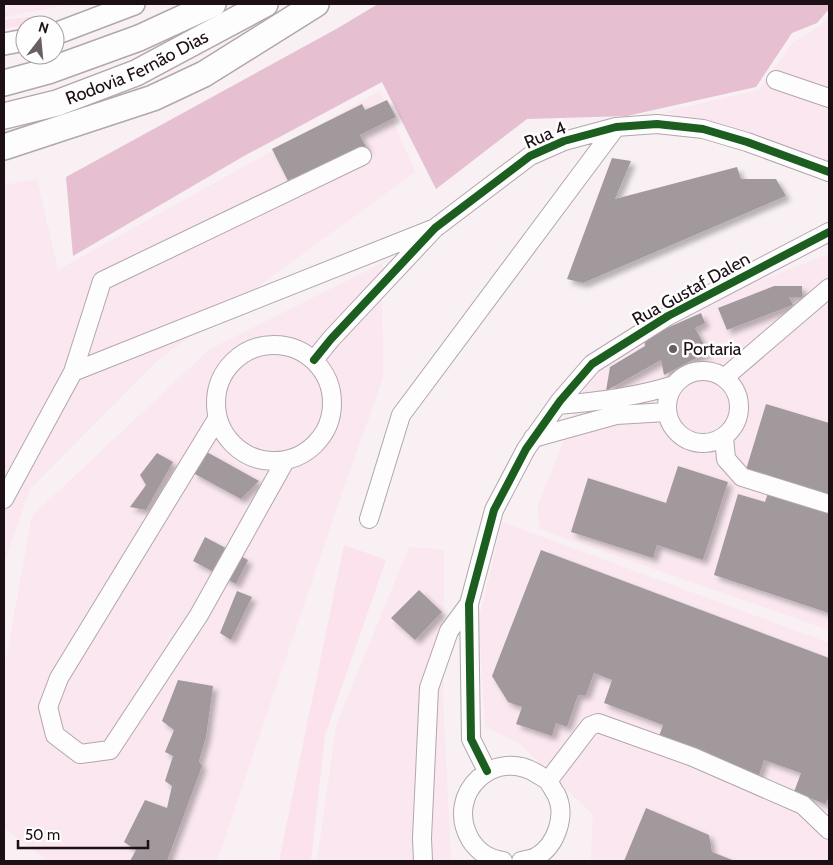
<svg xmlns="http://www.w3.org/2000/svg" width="833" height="865" viewBox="0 0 833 865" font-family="Cabin,sans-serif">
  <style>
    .built { fill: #fae7ef }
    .green { fill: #fbe2ec }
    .forest { fill: #e6bfd1 }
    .building { fill: #a2999d; filter: url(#shadow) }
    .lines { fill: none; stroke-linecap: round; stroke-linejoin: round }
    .minor-casing { stroke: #b1a7ac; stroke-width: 20 }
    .major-casing { stroke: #b1a7ac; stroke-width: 24 }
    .highway-casing { stroke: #b1a7ac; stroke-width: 28 }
    .minor { stroke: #fefdfd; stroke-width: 18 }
    .major { stroke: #fefdfd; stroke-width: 21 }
    .highway { stroke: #fefdfd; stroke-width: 25 }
    .cycleway-casing { stroke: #fefefe; stroke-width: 11 }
    .cycleway { stroke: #1b5e20; stroke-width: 8 }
    .poi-dot { fill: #695e63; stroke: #fefefe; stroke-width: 2 }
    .labels { text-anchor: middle; stroke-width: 5; stroke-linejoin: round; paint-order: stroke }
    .street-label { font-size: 18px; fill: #1c0f15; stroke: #fefefe }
    .poi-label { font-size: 18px; fill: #1c0f15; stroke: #fefefe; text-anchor: start }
  </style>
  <defs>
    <filter id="shadow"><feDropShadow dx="4.5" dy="4.5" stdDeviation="2.5" flood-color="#0004"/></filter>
  </defs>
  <rect width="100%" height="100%" fill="#f8f0f3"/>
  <path class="built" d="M9 4H72L4 17Z
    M829 16V162L664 112 759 90 792 43 821 25Z
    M380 91 415 172 159 359 30 489 4 563V185L37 179 58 270Z
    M829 254V630L540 529 537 508 591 372 641 336 713 299Z
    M382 263 383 378 335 513 217 861H47L4 828V671L32 516 210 349Z
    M502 522 829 643V861H596L591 859 593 815 521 745 485 726 479 620Z
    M409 547 444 550 443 698 451 860 457 861H317L336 726Z"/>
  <path class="green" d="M45 15V20L4 29V20Z
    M344 545 386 560 325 735 311 861H279Z"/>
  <path class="forest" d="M378 4H829V9L817 23 792 33 756 87 627 116 527 119 436 189 382 82 244 156 73 256 66 177 338 28Z"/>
  <path class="building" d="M387 100 396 117 360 135 367 149 295 185 292 178 288 181 272 149 362 104 365 110Z
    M612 158 631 161 615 199 737 167 741 179H776L786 196 583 283 567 279Z
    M774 286H802V297H789L793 305 727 330 718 308Z
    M701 313 705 323 695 328 708 352 664 375 661 360 606 391 610 367 645 346 644 338Z
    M766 404 829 423V498L745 473Z
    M205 451 259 481 241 499 193 473Z
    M157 453 173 462 146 510 130 507 146 485 140 475Z
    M678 466 728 482 703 560 657 545 653 558 571 532 588 478 666 503Z
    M770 487 829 506V613L714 575 738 494 765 502Z
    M205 537 248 560 236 584 193 561Z
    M541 550 829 658V797L825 804 794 792 801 773 764 760 759 776 658 739 663 725 604 703 612 680 594 673 586 695H578L567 727 556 723 552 736 516 724 522 707 508 702 492 676Z
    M419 590 442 612 415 640 391 618Z
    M237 591 252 597 231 640 220 633Z
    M178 680 213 686 206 737 199 761 202 766 167 861H130L136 850 124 842 145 800 167 808 172 786 165 781 173 756 165 752 174 730 162 721Z
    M646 808 709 835 712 852 735 861H624Z"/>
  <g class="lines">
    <g class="minor-casing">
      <path id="minor" d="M776 80 829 98
        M362 156 102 281 73 372 435 228
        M216 403a58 58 0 1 1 116 0a58 58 0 1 1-116 0Z
        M314 360 331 339 435 228 530 156 564 141 616 127 657 124 703 129 747 142 829 172
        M667 407a36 36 0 1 1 72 0a36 36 0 1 1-72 0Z
        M724 378 829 288
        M557 405C597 402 636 397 674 385
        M217 419 59 678 48 707 55 735 80 754 110 750 199 615 285 461
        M724 437 726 459 742 477 829 504
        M533 438 616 415 667 412
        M4 499 73 372
        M369 519 401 415 616 127
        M487 771 471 739 469 604 494 510 526 449 560 401 592 364 668 316 829 232
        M548 781 590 726 598 723 693 757 803 805 829 830
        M423 861 422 838 429 688 449 631 469 604
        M503 861C489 859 477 851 470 839 444 793 496 745 539 775 542 777 546 779 548 781 551 785 553 790 556 794 567 815 556 846 536 857 532 859 526 860 521 861"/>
    </g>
    <g class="major-casing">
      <path id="major" d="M55 34 134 4
        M4 44 25 40"/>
    </g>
    <g class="highway-casing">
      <g id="highway">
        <path d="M4 83 48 71 139 38 213 4"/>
        <path id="s1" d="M4 116 57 103 136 73 265 4"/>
        <path d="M4 147 153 98 204 74 316 4"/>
      </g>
    </g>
    <use href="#minor" class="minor"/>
    <use href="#major" class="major"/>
    <use href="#highway" class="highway"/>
    <g class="cycleway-casing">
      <path id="cycleway" d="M314 360 331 339 435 228 530 156 564 141 616 127 657 124 703 129 747 142 829 172
        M487 771 471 739 469 604 494 510 526 449 560 401 592 364 668 316 829 232"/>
    </g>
    <use href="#cycleway" class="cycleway"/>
  </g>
  <circle class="poi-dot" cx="673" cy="349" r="5"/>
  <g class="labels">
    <g class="street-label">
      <text dy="6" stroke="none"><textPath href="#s1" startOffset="142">Rodovia Fernão Dias</textPath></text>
      <text transform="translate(545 135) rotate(-23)" y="6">Rua 4</text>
      <text transform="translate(691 289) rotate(-29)" y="6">Rua Gustaf Dalen</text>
    </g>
    <g class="poi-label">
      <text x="683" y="355">Portaria</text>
    </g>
  </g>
  <rect width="833" height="865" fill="none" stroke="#1c0f15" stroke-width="10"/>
  <g transform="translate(40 40) rotate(16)"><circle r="24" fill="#fefefe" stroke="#a49ea1"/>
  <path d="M0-4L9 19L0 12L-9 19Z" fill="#695e63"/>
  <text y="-8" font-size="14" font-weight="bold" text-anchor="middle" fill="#1c0f15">N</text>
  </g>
  <path d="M18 840v8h130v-8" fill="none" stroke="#1c0f15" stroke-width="2.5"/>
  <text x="25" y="840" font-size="15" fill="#1c0f15" stroke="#fefefe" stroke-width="4" paint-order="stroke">50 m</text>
</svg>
